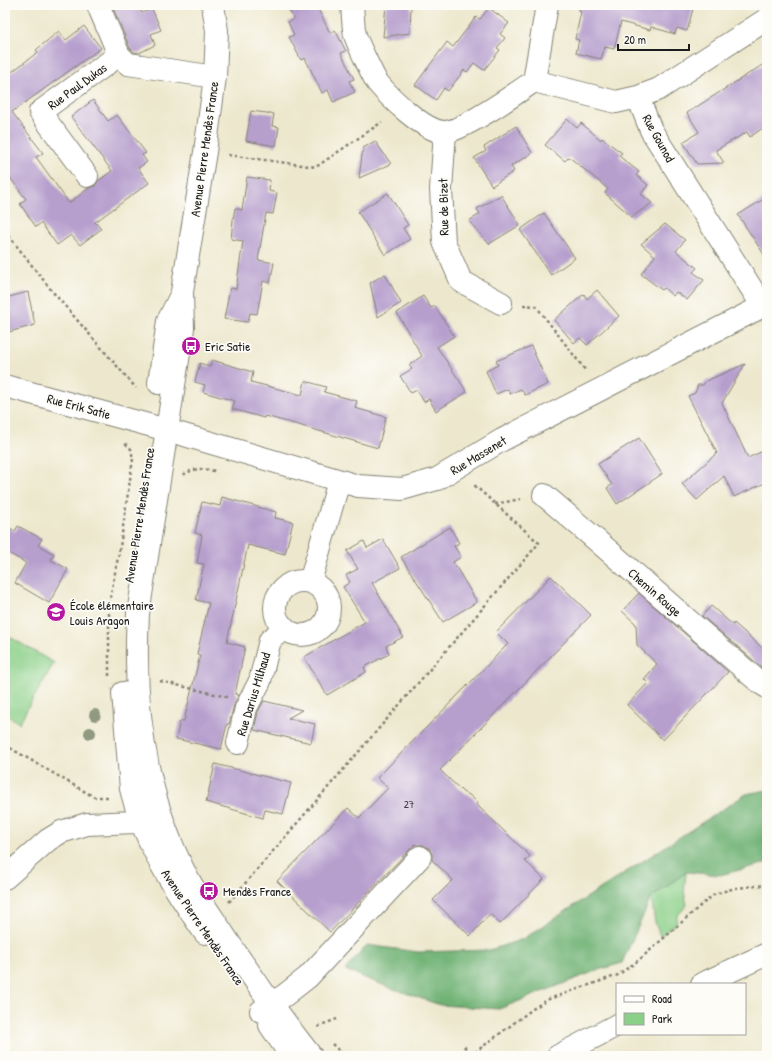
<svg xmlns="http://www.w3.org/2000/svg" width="772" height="1061" viewBox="0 0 772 1061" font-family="'Patrick Hand',sans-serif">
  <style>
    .green { fill: #8bd089; stroke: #547652 }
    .forest { fill: #70b275; stroke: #466748 }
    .building { fill: #b69ecd }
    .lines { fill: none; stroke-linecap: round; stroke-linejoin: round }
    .minor-casing { stroke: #848274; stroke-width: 24 }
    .path { stroke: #848274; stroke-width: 2.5; stroke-dasharray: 3 3; stroke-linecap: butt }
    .minor { stroke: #fff; stroke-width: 22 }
    .tree { fill: #909a81 }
    .labels { text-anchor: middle; stroke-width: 3.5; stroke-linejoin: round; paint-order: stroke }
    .number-label { font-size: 11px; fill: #423c48 }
    .street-label { font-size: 13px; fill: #1c1c1c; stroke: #fdfcf7 }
    .poi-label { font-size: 13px; fill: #1c1c1c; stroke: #fdfcf7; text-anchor: start }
  </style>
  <rect width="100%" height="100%" fill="#fdfcf7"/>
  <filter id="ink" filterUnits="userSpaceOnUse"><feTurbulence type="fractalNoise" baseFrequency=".025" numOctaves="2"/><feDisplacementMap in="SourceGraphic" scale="8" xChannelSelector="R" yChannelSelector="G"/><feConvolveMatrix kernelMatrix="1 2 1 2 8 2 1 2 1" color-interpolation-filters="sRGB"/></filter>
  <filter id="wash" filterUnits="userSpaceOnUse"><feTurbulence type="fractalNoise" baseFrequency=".012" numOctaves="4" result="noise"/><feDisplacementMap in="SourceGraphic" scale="16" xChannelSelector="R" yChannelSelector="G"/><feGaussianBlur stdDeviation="0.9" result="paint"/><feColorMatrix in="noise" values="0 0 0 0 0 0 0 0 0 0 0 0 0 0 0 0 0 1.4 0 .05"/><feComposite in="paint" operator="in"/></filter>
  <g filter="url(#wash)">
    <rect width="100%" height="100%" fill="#ede8cd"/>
    <path class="green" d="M5 634 54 663 19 723 5 714Z
      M686 872 684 892 687 905 677 916 676 923 660 936 655 922 651 898Z"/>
    <path class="forest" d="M767 790V863L720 875 686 872 651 898 622 963 598 970 499 1009 440 1005 388 987 345 970 367 945 418 952 490 950 523 939 746 794Z"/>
    <g id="blocks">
      <path class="building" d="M112 5H138L142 13 152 9 161 30 151 34 155 45 139 53 134 52 130 48Z
        M286 5H316L330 33 335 30 346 51 341 53 354 79 349 81 355 92 333 102 328 90 322 93 305 58 301 60 289 37 294 35 288 22 294 19Z
        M386 5H411L410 33 383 37Z
        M580 5H694L687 31 677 28 675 34 651 27 650 30 621 22 614 49 605 47 601 59 576 53 579 40 575 39 581 12 579 11Z
        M489 8 509 23 500 34 505 38 497 48 500 50 484 70 474 63 467 72 464 70 448 91 444 88 436 100 415 85 447 42 453 47 476 17 480 19Z
        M84 26 101 48 12 112 43 153 36 157 69 203 89 188 95 186 98 181 112 171 71 117 93 100 108 121 117 115 146 153 142 155 147 162 138 168 149 183 95 222 101 229 80 245 71 235 57 245 41 223 36 227 20 204 26 199 5 171V77L38 52 36 50 59 31 66 40Z
        M767 62V125L750 137 747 132 716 150 724 163 697 164 683 142 699 132 687 113Z
        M251 111 274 114 272 126 279 127 276 146 246 141Z
        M567 119 577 128 581 123 601 140 602 138 622 153 619 156 639 172 636 175 648 185 641 194 652 203 632 217 605 193 608 189 590 174 569 157 565 161 545 145Z
        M516 126 532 153 511 166 514 171 492 186 474 158 486 151 484 147Z
        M375 141 391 164 359 178 363 148Z
        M247 177 270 180 269 191 277 193 273 214 266 213 258 260 274 263 270 283 263 281 257 314 250 313 248 322 224 319 230 288 236 289 243 241 231 239 233 220 235 208 242 210Z
        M388 193 408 225 403 228 410 239 385 255 358 212Z
        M501 195 520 225 489 244 469 221 480 214 477 209Z
        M767 197V259L738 215Z
        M544 213 575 258 551 275 520 230Z
        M665 224 685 240 676 251 697 268 693 272 704 280 687 300 676 292 673 296 664 288 662 290 641 274 655 256 641 244Z
        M385 274 401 303 378 317 370 283Z
        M597 290 619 316 587 345 580 338 574 343 554 320 584 294 587 299Z
        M28 292 35 325 5 333V298Z
        M423 296 431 308 435 306 454 336 437 347 467 392 436 411 429 399 424 402 417 390 411 393 400 376 412 369 409 365 422 356 397 313Z
        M531 346 548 384 525 395 521 389 510 394 508 389 496 394 486 371 498 365 496 361Z
        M212 360 253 372 251 382 302 395 305 381 326 387 324 392 357 401 355 408 386 417 378 448 295 424 265 416 264 418 232 409 235 401 203 392 205 385 195 382 200 363 210 367Z
        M745 364 722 403 748 458 767 449V482L734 497 724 476 697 500 682 484 717 453 688 396 695 393 698 385H703L706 381Z
        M639 438 662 474 617 504 607 488 612 485 598 464Z
        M222 497 276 512 275 518 293 522 285 554 248 545 227 642 245 647 235 694 239 695 234 705 229 724H227L221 749 176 739 180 721H184L195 676 200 655 197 654 209 603 196 600 204 564 197 563 202 535 195 533 202 502 220 506Z
        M5 526 15 531 18 526 42 539 38 545 54 554 51 560 68 569 49 603 15 583 26 563 5 551Z
        M450 527 459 543 454 546 461 557 453 562 477 602 443 622 401 557Z
        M383 539 400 568 372 583 403 637 386 646 389 654 364 667 366 672 327 695 304 657 365 622 343 587 350 582 346 575 358 569 347 551 364 541 367 548Z
        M551 576 591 615 440 770 464 793 468 794 477 802 478 806 530 856 525 861 544 879 500 924 490 914 470 936 433 900 453 880 432 860V854L429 848 423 845H417L415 844 330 932 277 881 348 808 359 818 388 788 377 778 508 644 496 632Z
        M639 593 728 672 663 740 627 705 648 683 644 679 657 664 637 645 636 624 622 611Z
        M711 606 733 625 734 623 767 652V672L702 616Z
        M264 701 302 710 288 718 315 724 311 743 254 730 258 712Z
        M215 764 291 783 283 814 265 810 263 818 206 802Z"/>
    </g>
  </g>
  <g filter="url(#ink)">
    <use href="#blocks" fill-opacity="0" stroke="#848274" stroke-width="1"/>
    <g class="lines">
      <g class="minor-casing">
        <path id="minor" d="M98 5 119 55 128 64 215 77
          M213 5 217 31 215 77 205 152 182 292 183 328 138 614C133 701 143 787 182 867 194 892 211 915 226 938 253 979 281 1018 311 1056
          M352 5C353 15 353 26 355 35 357 42 373 76 377 82 390 98 424 131 444 132 461 132 518 92 534 81
          M534 81 616 102 638 97
          M534 81 547 5
          M445 132 441 189 444 242 461 281 501 303
          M87 176 40 112 119 55
          M762 305 651 130 638 97 659 89 767 19
          M159 383 168 321 181 295
          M5 386 167 430 358 486 402 489 437 479 502 440 767 304
          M544 495C616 556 687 620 759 682L767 687
          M275 608a27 27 0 1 1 54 0a27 27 0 1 1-54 0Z
          M310 582 339 481
          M123 693 131 789C144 843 174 888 205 933
          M238 743 246 708 260 681 270 640 285 628
          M5 878 48 840 61 832 87 824 136 822 155 816
          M702 984 767 954
          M261 1011 285 995 308 977 420 857
          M270 1025 291 1056
          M558 1056 617 1025"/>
      </g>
      <path class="path" d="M228 155 316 167 382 122
        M5 231 52 291 136 388
        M523 305 536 306 586 371
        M183 475C195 468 200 468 213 471V468
        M495 504 521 499
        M109 676V604L120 547 133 459 131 449 125 443
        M160 681 227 697
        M5 745 94 797H110
        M229 902 539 543 473 484
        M318 1027 321 1025 337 1019
        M332 1044 345 1056
        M464 1046 471 1056
        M385 1056V1055
        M470 1056 534 1008 549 999 618 975 639 960 700 906 715 894 735 888 767 885"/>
      <use href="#minor" class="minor"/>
    </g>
    <g class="tree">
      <circle cx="95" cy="715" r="6"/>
      <circle cx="90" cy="733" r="6"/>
    </g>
  </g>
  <defs>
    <g id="bus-disc" transform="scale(1)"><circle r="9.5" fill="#b5179e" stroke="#fdfcf7"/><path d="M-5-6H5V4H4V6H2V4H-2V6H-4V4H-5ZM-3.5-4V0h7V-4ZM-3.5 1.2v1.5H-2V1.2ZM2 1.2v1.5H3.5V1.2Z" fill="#fff"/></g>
    <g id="school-disc" transform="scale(1)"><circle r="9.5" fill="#b5179e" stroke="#fdfcf7"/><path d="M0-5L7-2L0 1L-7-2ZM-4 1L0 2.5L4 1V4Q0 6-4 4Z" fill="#fff"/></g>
  </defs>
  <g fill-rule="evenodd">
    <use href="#bus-disc" x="191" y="346"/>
    <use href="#school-disc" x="56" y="612"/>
    <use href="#bus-disc" x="209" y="891"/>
  </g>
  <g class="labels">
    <g class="number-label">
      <text x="409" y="808">27</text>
    </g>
    <g class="street-label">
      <text transform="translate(77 86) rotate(-36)" y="5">Rue Paul Dukas</text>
      <text transform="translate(659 138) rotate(61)" y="5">Rue Gounod</text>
      <text transform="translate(204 149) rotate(-82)" y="5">Avenue Pierre Mendès France</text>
      <text transform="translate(443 207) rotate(-91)" y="5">Rue de Bizet</text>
      <text transform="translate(79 406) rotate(15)" y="5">Rue Erik Satie</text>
      <text transform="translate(478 455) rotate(-31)" y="5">Rue Massenet</text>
      <text transform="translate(139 515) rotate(-81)" y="5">Avenue Pierre Mendès France</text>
      <text transform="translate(655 592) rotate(41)" y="5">Chemin Rouge</text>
      <text transform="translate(253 694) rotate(-73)" y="5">Rue Darius Milhaud</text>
      <text transform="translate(203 927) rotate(56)" y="5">Avenue Pierre Mendès France</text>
    </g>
    <g class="poi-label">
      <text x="205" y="351">Eric Satie</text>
      <text x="70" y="610">École élémentaire<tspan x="70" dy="15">Louis Aragon</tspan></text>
      <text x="223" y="896">Mendès France</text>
    </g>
  </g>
  <rect width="772" height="1061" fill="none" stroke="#fdfcf7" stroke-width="20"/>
  <rect x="616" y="983" width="130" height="52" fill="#fdfcf7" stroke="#a3a29f"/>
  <rect x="624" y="996" width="20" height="6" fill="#ffffff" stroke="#a3a29f"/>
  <text x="652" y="1003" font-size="12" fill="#1c1c1c">Road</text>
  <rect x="624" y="1013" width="20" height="12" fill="#8bd089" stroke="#a3a29f"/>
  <text x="652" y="1023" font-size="12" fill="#1c1c1c">Park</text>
  <path d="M618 44v6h71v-6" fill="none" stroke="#1c1c1c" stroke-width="2"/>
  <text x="624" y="44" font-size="12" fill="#1c1c1c" stroke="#fdfcf7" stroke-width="3" paint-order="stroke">20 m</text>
</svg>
